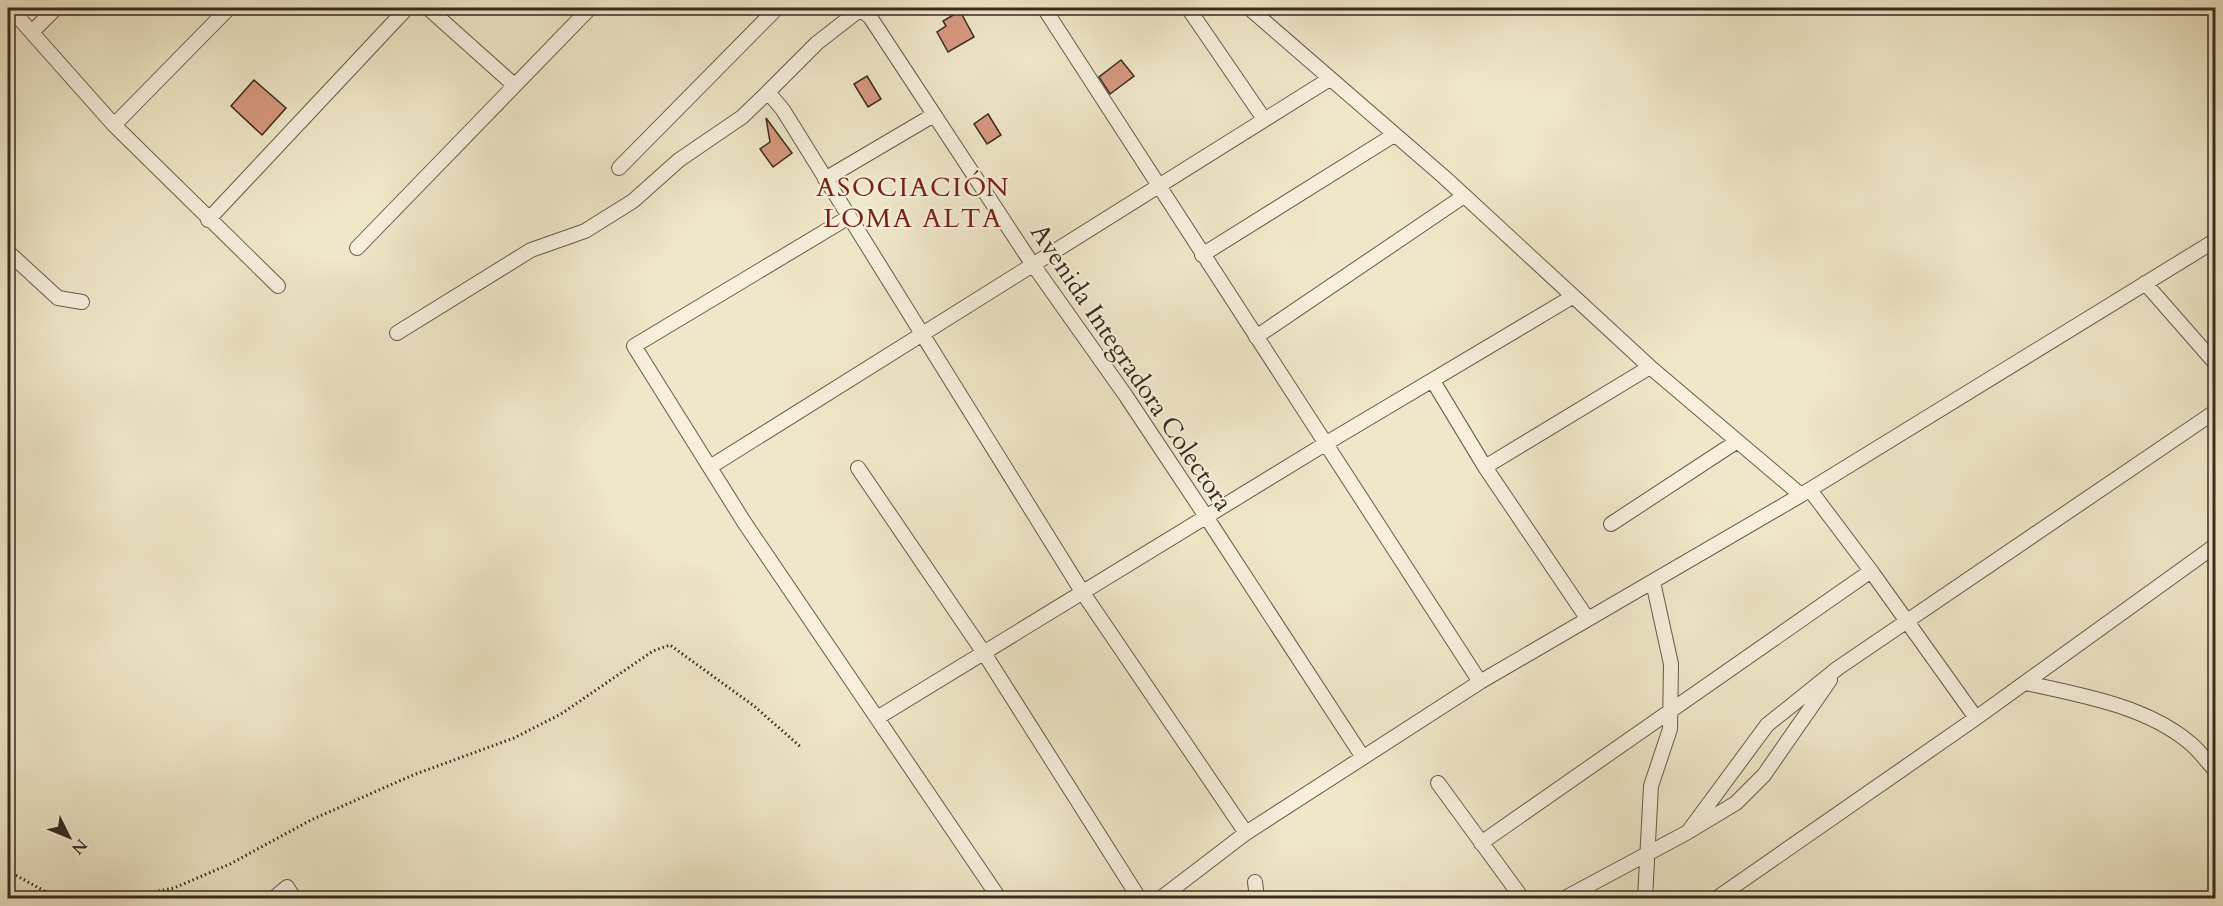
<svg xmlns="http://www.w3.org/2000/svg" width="2223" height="906" viewBox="0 0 2223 906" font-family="Cardo,serif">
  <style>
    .building { fill: #d79980; stroke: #392b1e; stroke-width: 1.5 }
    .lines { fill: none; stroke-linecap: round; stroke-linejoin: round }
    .minor-casing { stroke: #665a49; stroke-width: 16 }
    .path { stroke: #392b1e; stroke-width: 3; stroke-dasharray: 1.5 3; stroke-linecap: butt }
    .minor { stroke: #f5efdc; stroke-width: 14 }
    .labels { text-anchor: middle; stroke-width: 4.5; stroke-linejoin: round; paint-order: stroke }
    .street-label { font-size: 26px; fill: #392b1e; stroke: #f5efdc }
    .neighbourhood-label { font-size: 27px; letter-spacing: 1.5px; fill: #7a1f14; stroke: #f5efdc }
  </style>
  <rect width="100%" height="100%" fill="#efe7c9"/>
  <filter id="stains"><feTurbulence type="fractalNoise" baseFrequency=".00333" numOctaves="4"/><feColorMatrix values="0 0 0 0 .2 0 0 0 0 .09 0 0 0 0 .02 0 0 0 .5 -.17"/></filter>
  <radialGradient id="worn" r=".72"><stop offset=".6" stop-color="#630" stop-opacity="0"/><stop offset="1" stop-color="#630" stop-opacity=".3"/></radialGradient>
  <path class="building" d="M960 11 974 37 948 52 937 32 946 26 943 21Z
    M1121 60 1134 76 1110 94 1099 77Z
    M867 76 881 99 868 107 854 84Z
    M254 80 286 108 262 135 231 106Z
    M988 114 1001 135 987 144 974 124Z
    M766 118 792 153 773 167 760 149 770 142Z"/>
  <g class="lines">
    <g class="minor-casing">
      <path id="minor" d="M10 8 114 125 278 286
        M428 8 513 84
        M859 8 870 17 1029 259 1126 396 1207 518 1362 756
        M862 8 817 43 768 92 783 110 1083 593 1246 833
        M1044 8 1480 682
        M1188 8 1264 119
        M1249 8 1444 177 1650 367 1801 495
        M32 32 56 8
        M114 125 229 8
        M619 168 777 8
        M825 179 932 116
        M849 217 634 346 744 522 999 898
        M208 220 407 8
        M357 248 590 8
        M8 252 58 298 82 302
        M1202 255 1394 135
        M2145 283 2216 364
        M397 333 531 250 585 231 633 201 679 160 742 117 768 92
        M1256 337 1464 196
        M1433 381 1485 467 1587 618
        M710 467 1328 80
        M1485 467 1650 367
        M858 468 984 653 1139 898
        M1810 490 1871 571 1976 718
        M1611 524 1736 442
        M2026 683C2081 695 2146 706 2190 743 2200 751 2207 762 2216 771
        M877 718 1325 444 1572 297
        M1438 783 1522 898
        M1688 832 1767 725 1838 668 2216 411
        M1481 843 1871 571
        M1255 882 1257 898
        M274 898 287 887 294 898
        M1161 898 1246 833 1480 682 1801 495 2216 240
        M1565 898 1688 832 1736 803 1764 775 1830 680
        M1645 898 1651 786 1670 729 1671 664 1653 582
        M1717 898 1976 718 2216 545"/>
    </g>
    <path class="path" d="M8 871 57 898
      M123 898 174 888 230 864 311 820 413 775 514 738 561 714 653 651 670 645 754 706 802 748"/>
    <use href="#minor" class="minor"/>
  </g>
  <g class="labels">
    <g class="street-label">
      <text transform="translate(1132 367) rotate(56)" y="9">Avenida Integradora Colectora</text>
    </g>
    <g class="neighbourhood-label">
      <text x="913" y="196">ASOCIACIÓN<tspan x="913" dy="31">LOMA ALTA</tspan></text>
    </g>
  </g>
  <rect width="2223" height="906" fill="none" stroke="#efe7c9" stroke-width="30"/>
  <rect x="9" y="9" width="2205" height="888" fill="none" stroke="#392b1e" stroke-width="3"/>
  <rect x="15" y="15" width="2193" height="876" fill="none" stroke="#392b1e" stroke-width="1.5"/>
  <g transform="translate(69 837) rotate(133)" stroke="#f5efdc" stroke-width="4.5" paint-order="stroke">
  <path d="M0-4.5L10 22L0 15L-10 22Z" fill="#392b1e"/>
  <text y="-9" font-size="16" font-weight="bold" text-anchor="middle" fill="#392b1e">N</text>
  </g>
  <rect width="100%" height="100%" filter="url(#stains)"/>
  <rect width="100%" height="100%" fill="url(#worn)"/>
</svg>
